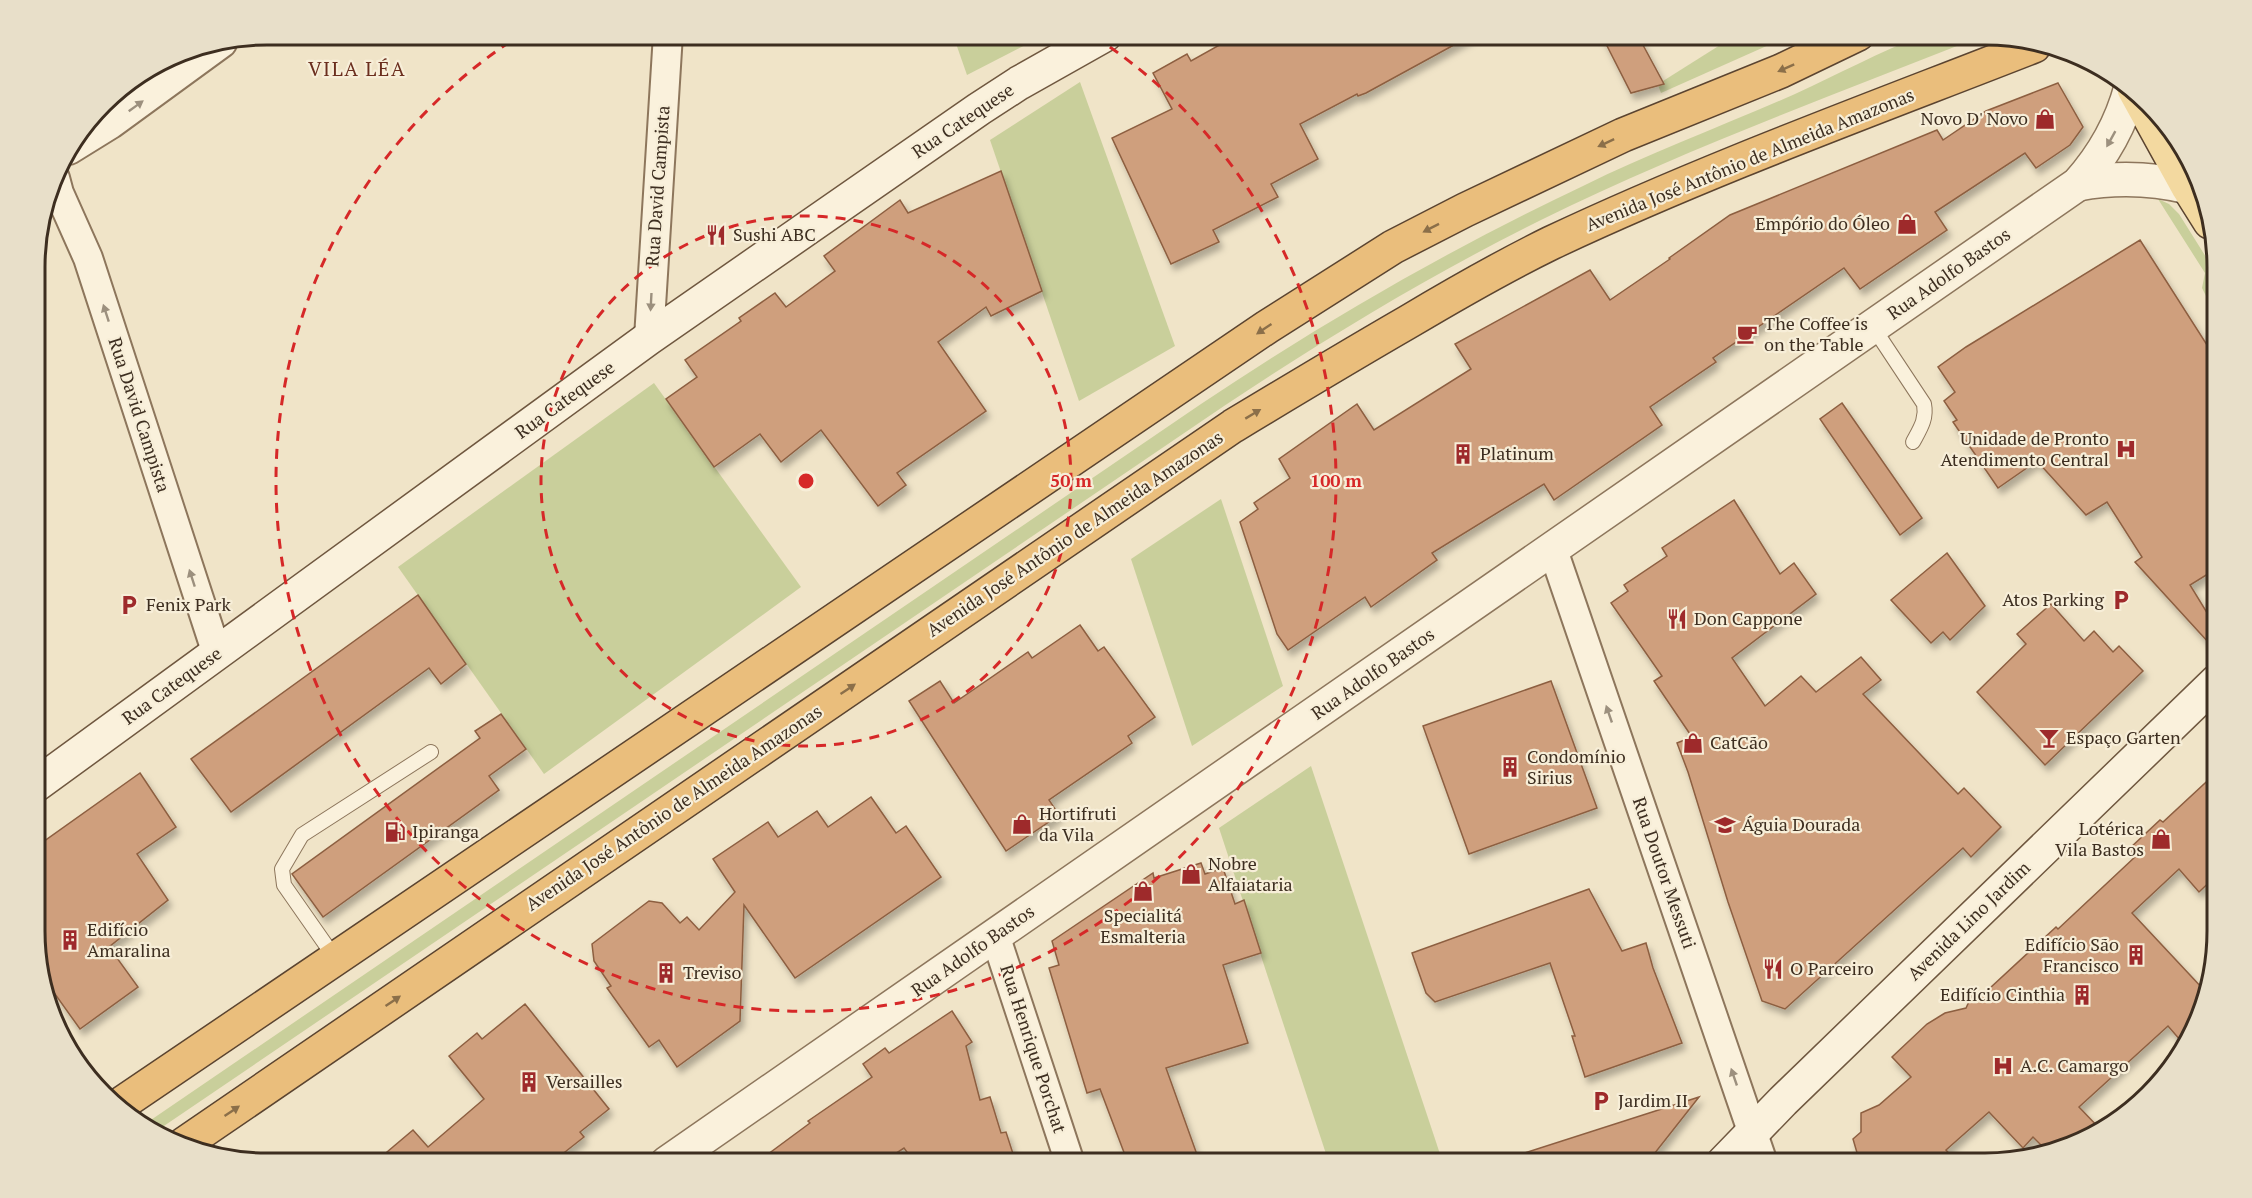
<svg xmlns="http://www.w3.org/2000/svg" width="2252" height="1198" font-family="'PT Serif',serif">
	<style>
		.green { fill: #c9cf9b }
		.building { fill: #cf9f7d; stroke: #8d5f41; stroke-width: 1.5; filter: url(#shadow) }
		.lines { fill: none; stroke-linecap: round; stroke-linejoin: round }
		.service-casing { stroke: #8d765c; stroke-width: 16 }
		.minor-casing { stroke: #8d765c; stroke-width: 32 }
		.tertiary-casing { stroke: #8d765c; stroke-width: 36 }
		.secondary-casing { stroke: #6f573f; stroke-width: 36 }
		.primary-casing { stroke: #5b4430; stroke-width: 36 }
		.trunk-casing { stroke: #5b4430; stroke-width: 36 }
		.service { stroke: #faf1dc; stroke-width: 14 }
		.minor { stroke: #faf1dc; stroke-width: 28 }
		.tertiary { stroke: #faf1dc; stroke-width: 33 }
		.secondary { stroke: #faf1dc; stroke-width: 33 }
		.primary { stroke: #f3d9a0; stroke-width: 33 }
		.trunk { stroke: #eabe7c; stroke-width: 33 }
		.oneway { fill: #8b6f49 }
		.oneway2 { fill: #9c907e }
		.ring { fill: none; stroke: #d62828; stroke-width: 3; stroke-dasharray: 10 8 }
		.labels { text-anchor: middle; stroke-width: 4.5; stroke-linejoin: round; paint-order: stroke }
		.poi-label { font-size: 18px; fill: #3d2e20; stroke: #f7eed8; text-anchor: start }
		.street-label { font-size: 18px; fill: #3d2e20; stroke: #f7eed8 }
		.neighbourhood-label { font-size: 20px; letter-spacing: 1.5px; fill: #6b2e1e; stroke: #f7eed8 }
		.rim { fill: none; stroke: #3d2e20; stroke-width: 3 }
		.centre { fill: #d62828; stroke: #f7eed8; stroke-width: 3 }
		.ring-label { font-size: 18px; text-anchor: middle; font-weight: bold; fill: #d62828; stroke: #f7eed8; stroke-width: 4.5; stroke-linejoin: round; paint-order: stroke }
	</style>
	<defs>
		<filter id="shadow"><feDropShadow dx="3.5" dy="6" stdDeviation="3" flood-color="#0004"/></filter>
	</defs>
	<rect width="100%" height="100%" fill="#f0e4c8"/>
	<g class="green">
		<path d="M 953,35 L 953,34 L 1045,35 L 967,75 Z"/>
		<path d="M 1736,35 L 1791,35 L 1661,93 L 1658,85 L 1663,81 Z"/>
		<path d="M 1923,35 L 1985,35 C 1836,94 1685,149 1541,220 C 1432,274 1326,338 1224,406 L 155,1132 L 145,1124 L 1201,404 C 1323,322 1450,249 1583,186 C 1652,152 1725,125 1795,94 C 1838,74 1880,52 1923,35 Z"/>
		<path d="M 1080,82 L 1175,346 L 1079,401 L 990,140 Z"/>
		<path d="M 2158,199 L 2169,204 L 2179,214 L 2216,273 L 2216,316 L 2202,288 L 2205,273 Z"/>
		<path d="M 654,383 L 801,587 L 544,774 L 398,567 Z"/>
		<path d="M 1221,499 L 1283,686 L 1192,746 L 1131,559 Z"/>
		<path d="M 1311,766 L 1443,1163 L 1329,1163 L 1219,828 Z"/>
	</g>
	<g class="building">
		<path d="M 1239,34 L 1474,34 L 1366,93 L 1358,96 L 1357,94 L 1300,124 L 1318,159 L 1271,184 L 1278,197 L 1213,230 L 1219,242 L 1171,264 L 1112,138 L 1172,109 L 1153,73 L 1187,54 L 1191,61 Z"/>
		<path d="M 1601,34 L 1637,34 L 1664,84 L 1631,93 Z"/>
		<path d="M 2058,83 L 2083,127 L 2070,145 L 2036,168 L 2025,153 L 1935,212 L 1947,230 L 1860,289 L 1844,268 L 1713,358 L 1716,362 L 1650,407 L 1662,425 L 1554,500 L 1544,484 L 1432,553 L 1437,560 L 1371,607 L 1365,597 L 1288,650 L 1277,634 L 1240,522 L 1258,509 L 1254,503 L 1290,478 L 1279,459 L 1357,404 L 1374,430 L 1471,369 L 1455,344 L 1590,270 L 1610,300 L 1670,259 L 1669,258 L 1730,215 L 1937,130 L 1943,140 L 1986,111 Z"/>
		<path d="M 1001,171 L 1042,291 L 991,316 L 986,307 L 938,342 L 986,411 L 897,473 L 906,485 L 878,506 L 821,430 L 781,462 L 760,434 L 714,467 L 666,399 L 697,377 L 685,360 L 741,321 L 739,318 L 775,293 L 786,307 L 835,271 L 824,256 L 900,200 L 908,213 Z"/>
		<path d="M 2140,240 L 2216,359 L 2216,569 L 2190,585 L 2217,629 L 2217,637 L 2209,643 L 2135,562 L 2142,557 L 2107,502 L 2086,515 L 2037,461 L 1998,488 L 1953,422 L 1957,420 L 1944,401 L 1955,392 L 1938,367 L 1966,347 Z"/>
		<path d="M 1842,403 L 1922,518 L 1900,535 L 1820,419 Z"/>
		<path d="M 1734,500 L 1780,574 L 1794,563 L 1816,594 L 1732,658 L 1765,706 L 1801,676 L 1816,692 L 1861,657 L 1881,680 L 1863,694 L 1958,794 L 1964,788 L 2001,827 L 1971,857 L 1963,848 L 1785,1009 L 1762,1001 L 1728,902 L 1688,772 L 1677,743 L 1692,737 L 1654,681 L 1662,676 L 1611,603 L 1628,591 L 1624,585 L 1667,556 L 1662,548 Z"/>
		<path d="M 1947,553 L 1985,606 L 1950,640 L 1943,632 L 1931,643 L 1891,600 Z"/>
		<path d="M 418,595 L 466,664 L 441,684 L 429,668 L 231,812 L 191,759 Z"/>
		<path d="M 2051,604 L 2084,641 L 2094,631 L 2113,652 L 2119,646 L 2143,671 L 2045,765 L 1977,692 L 2026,644 L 2017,634 Z"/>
		<path d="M 1080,625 L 1098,651 L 1104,647 L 1155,717 L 1128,736 L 1132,743 L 1049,800 L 1059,815 L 1006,851 L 909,701 L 940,681 L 954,703 L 1028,652 L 1032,658 Z"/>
		<path d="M 1551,681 L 1597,808 L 1469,854 L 1423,726 Z"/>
		<path d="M 501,714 L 526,749 L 489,776 L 499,790 L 323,917 L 292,874 L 480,738 L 475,731 Z"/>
		<path d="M 2217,772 L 2217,875 L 2199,892 L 2179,869 L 2132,913 L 2204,990 L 2195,1029 L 2181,1041 L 2168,1026 L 2079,1107 L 2102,1131 L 2060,1151 L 2049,1153 L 2033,1137 L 2023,1148 L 1989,1112 L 1946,1150 L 1958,1163 L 1860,1163 L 1853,1139 L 1861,1132 L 1861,1113 L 1879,1105 L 1911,1077 L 1892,1057 L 1927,1024 L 1945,1013 L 1966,1008 L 1972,995 L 1977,1000 L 2056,927 L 2058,929 L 2136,856 L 2129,849 L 2160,820 L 2163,822 Z"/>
		<path d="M 140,773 L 176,827 L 137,854 L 168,900 L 109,947 L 138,987 L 80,1029 L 40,973 L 37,962 L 36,847 Z"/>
		<path d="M 871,797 L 896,833 L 906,826 L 941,877 L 795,978 L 744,905 L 740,1021 L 677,1067 L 659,1040 L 649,1047 L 607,988 L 611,986 L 594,961 L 592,944 L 649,901 L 662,903 L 680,923 L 687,917 L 699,930 L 735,892 L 713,859 L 768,822 L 778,837 L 817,811 L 828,827 Z"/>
		<path d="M 1201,863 L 1205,874 L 1223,868 L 1235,904 L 1244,900 L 1261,953 L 1223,965 L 1248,1043 L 1166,1068 L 1200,1163 L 1128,1163 L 1100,1089 L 1087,1093 L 1049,968 L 1059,965 L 1052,941 L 1153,873 L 1154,878 Z"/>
		<path d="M 1589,889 L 1622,951 L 1646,943 L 1653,968 L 1682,1043 L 1585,1077 L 1572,1036 L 1575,1036 L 1550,963 L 1435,1002 L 1426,993 L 1412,953 Z"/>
		<path d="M 525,1004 L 609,1109 L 580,1132 L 584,1137 L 551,1163 L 374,1163 L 413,1130 L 428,1147 L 484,1099 L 449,1056 L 477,1033 L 482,1039 Z"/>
		<path d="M 952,1011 L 972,1042 L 966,1046 L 980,1100 L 990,1097 L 1001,1133 L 1006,1132 L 1016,1163 L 915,1163 L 904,1148 L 881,1163 L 756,1163 L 810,1123 L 808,1121 L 872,1077 L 863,1064 L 885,1048 L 889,1053 Z"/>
		<path d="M 1699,1097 L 1647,1163 L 1513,1163 L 1512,1157 Z"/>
	</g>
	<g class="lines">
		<g class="service-casing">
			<g id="service">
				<path d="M 1873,327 L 1924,404 C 1927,419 1920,429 1913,442"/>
				<path d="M 335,958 L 284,885 L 282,869 L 302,835 L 431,752"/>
			</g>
		</g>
		<g class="minor-casing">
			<g id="minor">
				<path d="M 69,150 L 111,124 L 222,43"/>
				<path d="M 55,178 L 59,193 L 88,258 L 217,654"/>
				<path d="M 649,338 L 668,34"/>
				<path d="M 1553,550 L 1763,1163"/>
				<path d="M 995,935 L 1070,1163"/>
			</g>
		</g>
		<g class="tertiary-casing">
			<g id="tertiary">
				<path d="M 2078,184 C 2116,177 2151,178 2188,187"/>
				<path d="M 667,1163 L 2078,184 C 2104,155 2121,125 2131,87"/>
			</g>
		</g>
		<g class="secondary-casing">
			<g id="secondary">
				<path d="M 36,785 L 649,338 L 979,109 L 1019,83 L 1106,34"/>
				<path d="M 1723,1163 L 1783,1101 L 2217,681"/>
			</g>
		</g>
		<g class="primary-casing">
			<path id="primary" d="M 2134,89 L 2188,187 L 2210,222"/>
		</g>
		<g class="trunk-casing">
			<g id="trunk">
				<path d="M 121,1104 L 1267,327 L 1393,247 L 1465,210 L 1623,135 L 1781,71 L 1858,34"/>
				<path d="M 184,1144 L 1233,426 C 1291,391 1349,356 1408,322 C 1455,294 1502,267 1551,243 C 1708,169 1873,109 2034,46"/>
			</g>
		</g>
		<use href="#service" class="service"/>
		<use href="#minor" class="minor"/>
		<use href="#tertiary" class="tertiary"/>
		<use href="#secondary" class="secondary"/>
		<use href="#primary" class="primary"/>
		<use href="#trunk" class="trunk"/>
	</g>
	<defs><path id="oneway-solid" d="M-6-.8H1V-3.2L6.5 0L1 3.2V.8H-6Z" transform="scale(1.5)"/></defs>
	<g class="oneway">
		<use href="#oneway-solid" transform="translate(1786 68) rotate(156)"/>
		<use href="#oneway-solid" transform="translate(1606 143) rotate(155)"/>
		<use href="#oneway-solid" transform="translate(1431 228) rotate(153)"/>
		<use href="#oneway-solid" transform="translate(1264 329) rotate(146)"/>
		<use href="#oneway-solid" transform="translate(1253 414) rotate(-31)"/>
		<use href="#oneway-solid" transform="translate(848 689) rotate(-34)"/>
		<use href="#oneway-solid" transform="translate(393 1001) rotate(-34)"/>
		<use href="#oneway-solid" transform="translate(232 1111) rotate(-34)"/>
	</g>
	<g class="oneway2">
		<use href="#oneway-solid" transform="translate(136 106) rotate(-36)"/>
		<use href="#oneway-solid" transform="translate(2111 139) rotate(119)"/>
		<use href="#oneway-solid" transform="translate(651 302) rotate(93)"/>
		<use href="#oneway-solid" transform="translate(106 313) rotate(-108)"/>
		<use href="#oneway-solid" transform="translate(192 578) rotate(-108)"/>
		<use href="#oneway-solid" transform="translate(1609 714) rotate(-109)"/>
		<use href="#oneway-solid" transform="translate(1734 1077) rotate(-109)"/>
	</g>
	<g class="ring">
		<circle cx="806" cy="481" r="265"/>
		<path d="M1095 37A530 530 0 1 1 517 37"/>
	</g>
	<defs>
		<g id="shop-bare" transform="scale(1.62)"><path d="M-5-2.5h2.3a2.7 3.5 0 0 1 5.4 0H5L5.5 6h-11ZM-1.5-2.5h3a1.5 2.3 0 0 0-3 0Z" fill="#9e2a2b" stroke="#f7eed8" stroke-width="2.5" paint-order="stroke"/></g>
		<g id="restaurant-bare" transform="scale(1.62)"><path d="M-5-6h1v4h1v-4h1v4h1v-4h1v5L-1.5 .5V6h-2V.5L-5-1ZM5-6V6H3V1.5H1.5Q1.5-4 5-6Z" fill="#9e2a2b" stroke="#f7eed8" stroke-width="2.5" paint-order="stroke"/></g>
		<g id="cafe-bare" transform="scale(1.62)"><path d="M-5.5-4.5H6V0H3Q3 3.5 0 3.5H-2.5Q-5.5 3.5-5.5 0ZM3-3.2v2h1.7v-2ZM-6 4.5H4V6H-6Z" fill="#9e2a2b" stroke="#f7eed8" stroke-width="2.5" paint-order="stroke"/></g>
		<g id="hospital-bare" transform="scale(1.62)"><path d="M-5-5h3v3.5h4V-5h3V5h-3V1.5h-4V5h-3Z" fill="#9e2a2b" stroke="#f7eed8" stroke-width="2.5" paint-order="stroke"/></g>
		<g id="building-bare" transform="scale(1.62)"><path d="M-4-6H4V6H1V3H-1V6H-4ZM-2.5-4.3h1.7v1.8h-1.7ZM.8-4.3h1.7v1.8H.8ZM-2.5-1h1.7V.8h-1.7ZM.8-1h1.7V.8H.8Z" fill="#9e2a2b" stroke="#f7eed8" stroke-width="2.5" paint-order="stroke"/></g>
		<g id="parking-bare" transform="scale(1.62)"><path d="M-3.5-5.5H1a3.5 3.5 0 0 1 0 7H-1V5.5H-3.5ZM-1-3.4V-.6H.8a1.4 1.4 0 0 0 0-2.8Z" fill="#9e2a2b" stroke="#f7eed8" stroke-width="2.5" paint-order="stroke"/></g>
		<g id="bar-bare" transform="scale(1.62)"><path d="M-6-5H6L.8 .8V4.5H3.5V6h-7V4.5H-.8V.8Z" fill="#9e2a2b" stroke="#f7eed8" stroke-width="2.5" paint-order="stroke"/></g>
		<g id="school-bare" transform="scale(1.62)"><path d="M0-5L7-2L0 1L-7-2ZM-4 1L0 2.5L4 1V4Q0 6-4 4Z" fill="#9e2a2b" stroke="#f7eed8" stroke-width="2.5" paint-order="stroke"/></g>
		<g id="fuel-bare" transform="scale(1.62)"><path d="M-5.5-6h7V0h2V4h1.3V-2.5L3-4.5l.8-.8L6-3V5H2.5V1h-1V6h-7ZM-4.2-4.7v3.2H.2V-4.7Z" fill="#9e2a2b" stroke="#f7eed8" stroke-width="2.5" paint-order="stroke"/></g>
	</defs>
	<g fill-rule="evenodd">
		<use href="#shop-bare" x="2045" y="119"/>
		<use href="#shop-bare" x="1907" y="224"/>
		<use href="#restaurant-bare" x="716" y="235"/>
		<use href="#cafe-bare" x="1747" y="334"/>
		<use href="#hospital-bare" x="2126" y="449"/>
		<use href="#building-bare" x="1463" y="454"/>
		<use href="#parking-bare" x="2121" y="600"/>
		<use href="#parking-bare" x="129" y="605"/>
		<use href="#restaurant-bare" x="1677" y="619"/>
		<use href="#bar-bare" x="2049" y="738"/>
		<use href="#shop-bare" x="1693" y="743"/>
		<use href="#building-bare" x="1510" y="767"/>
		<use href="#shop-bare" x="1022" y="824"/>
		<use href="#school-bare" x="1725" y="825"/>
		<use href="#fuel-bare" x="395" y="832"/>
		<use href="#shop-bare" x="2161" y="839"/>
		<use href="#shop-bare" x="1191" y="874"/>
		<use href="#shop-bare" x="1143" y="891"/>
		<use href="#building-bare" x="70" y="940"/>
		<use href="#building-bare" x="2136" y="955"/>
		<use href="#restaurant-bare" x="1773" y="969"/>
		<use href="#building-bare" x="666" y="973"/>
		<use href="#building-bare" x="2082" y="995"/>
		<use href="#hospital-bare" x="2003" y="1066"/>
		<use href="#building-bare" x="529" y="1082"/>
		<use href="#parking-bare" x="1601" y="1101"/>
	</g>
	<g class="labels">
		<g class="poi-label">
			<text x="2028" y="125" text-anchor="end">Novo D' Novo</text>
			<text x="1890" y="230" text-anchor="end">Empório do Óleo</text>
			<text x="733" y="241">Sushi ABC</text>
			<text x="1764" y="330">The Coffee is<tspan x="1764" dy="21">on the Table</tspan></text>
			<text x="2109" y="445" text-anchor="end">Unidade de Pronto<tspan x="2109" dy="21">Atendimento Central</tspan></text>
			<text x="1480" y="460">Platinum</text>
			<text x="2104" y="606" text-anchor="end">Atos Parking</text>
			<text x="146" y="611">Fenix Park</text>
			<text x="1694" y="625">Don Cappone</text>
			<text x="2066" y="744">Espaço Garten</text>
			<text x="1710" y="749">CatCão</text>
			<text x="1527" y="763">Condomínio<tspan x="1527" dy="21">Sirius</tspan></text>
			<text x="1039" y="820">Hortifruti<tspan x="1039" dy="21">da Vila</tspan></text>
			<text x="1742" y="831">Águia Dourada</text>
			<text x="2144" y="835" text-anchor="end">Lotérica<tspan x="2144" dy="21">Vila Bastos</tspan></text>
			<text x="412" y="838">Ipiranga</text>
			<text x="1208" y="870">Nobre<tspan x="1208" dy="21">Alfaiataria</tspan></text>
			<text x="1143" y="922" text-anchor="middle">Specialitá<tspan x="1143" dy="21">Esmalteria</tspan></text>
			<text x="87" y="936">Edifício<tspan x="87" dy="21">Amaralina</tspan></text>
			<text x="2119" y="951" text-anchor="end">Edifício São<tspan x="2119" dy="21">Francisco</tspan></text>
			<text x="1790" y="975">O Parceiro</text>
			<text x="683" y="979">Treviso</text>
			<text x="2065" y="1001" text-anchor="end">Edifício Cinthia</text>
			<text x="2020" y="1072">A.C. Camargo</text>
			<text x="546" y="1088">Versailles</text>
			<text x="1618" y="1107">Jardim II</text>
		</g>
		<g class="street-label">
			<text transform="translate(963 121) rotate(-34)" y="6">Rua Catequese</text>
			<text transform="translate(1750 160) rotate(-22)" y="6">Avenida José Antônio de Almeida Amazonas</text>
			<text transform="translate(658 186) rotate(-86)" y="6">Rua David Campista</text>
			<text transform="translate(1949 274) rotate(-35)" y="6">Rua Adolfo Bastos</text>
			<text transform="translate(565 400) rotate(-36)" y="6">Rua Catequese</text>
			<text transform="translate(139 415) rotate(72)" y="6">Rua David Campista</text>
			<text transform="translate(1075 534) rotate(-34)" y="6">Avenida José Antônio de Almeida Amazonas</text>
			<text transform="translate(1373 674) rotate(-35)" y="6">Rua Adolfo Bastos</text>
			<text transform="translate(172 686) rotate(-36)" y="6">Rua Catequese</text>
			<text transform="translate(674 808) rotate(-34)" y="6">Avenida José Antônio de Almeida Amazonas</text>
			<text transform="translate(1664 873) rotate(71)" y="6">Rua Doutor Messuti</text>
			<text transform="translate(1969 921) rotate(-44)" y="6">Avenida Lino Jardim</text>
			<text transform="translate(973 951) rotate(-35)" y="6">Rua Adolfo Bastos</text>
			<text transform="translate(1033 1049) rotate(72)" y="6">Rua Henrique Porchat</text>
		</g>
		<g class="neighbourhood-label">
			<text x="357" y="76">VILA LÉA</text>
		</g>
	</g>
	<path d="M0 0H2252V1198H0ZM267 45H1985A222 222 0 0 1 2207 267V931A222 222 0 0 1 1985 1153H267A222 222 0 0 1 45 931V267A222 222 0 0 1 267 45Z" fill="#e8dfc9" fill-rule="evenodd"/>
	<path class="rim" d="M267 45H1985A222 222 0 0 1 2207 267V931A222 222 0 0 1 1985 1153H267A222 222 0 0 1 45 931V267A222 222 0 0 1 267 45Z"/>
	<circle cx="806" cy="481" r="9" class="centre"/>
	<g class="ring-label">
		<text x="1071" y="487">50 m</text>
		<text x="1336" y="487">100 m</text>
	</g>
</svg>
